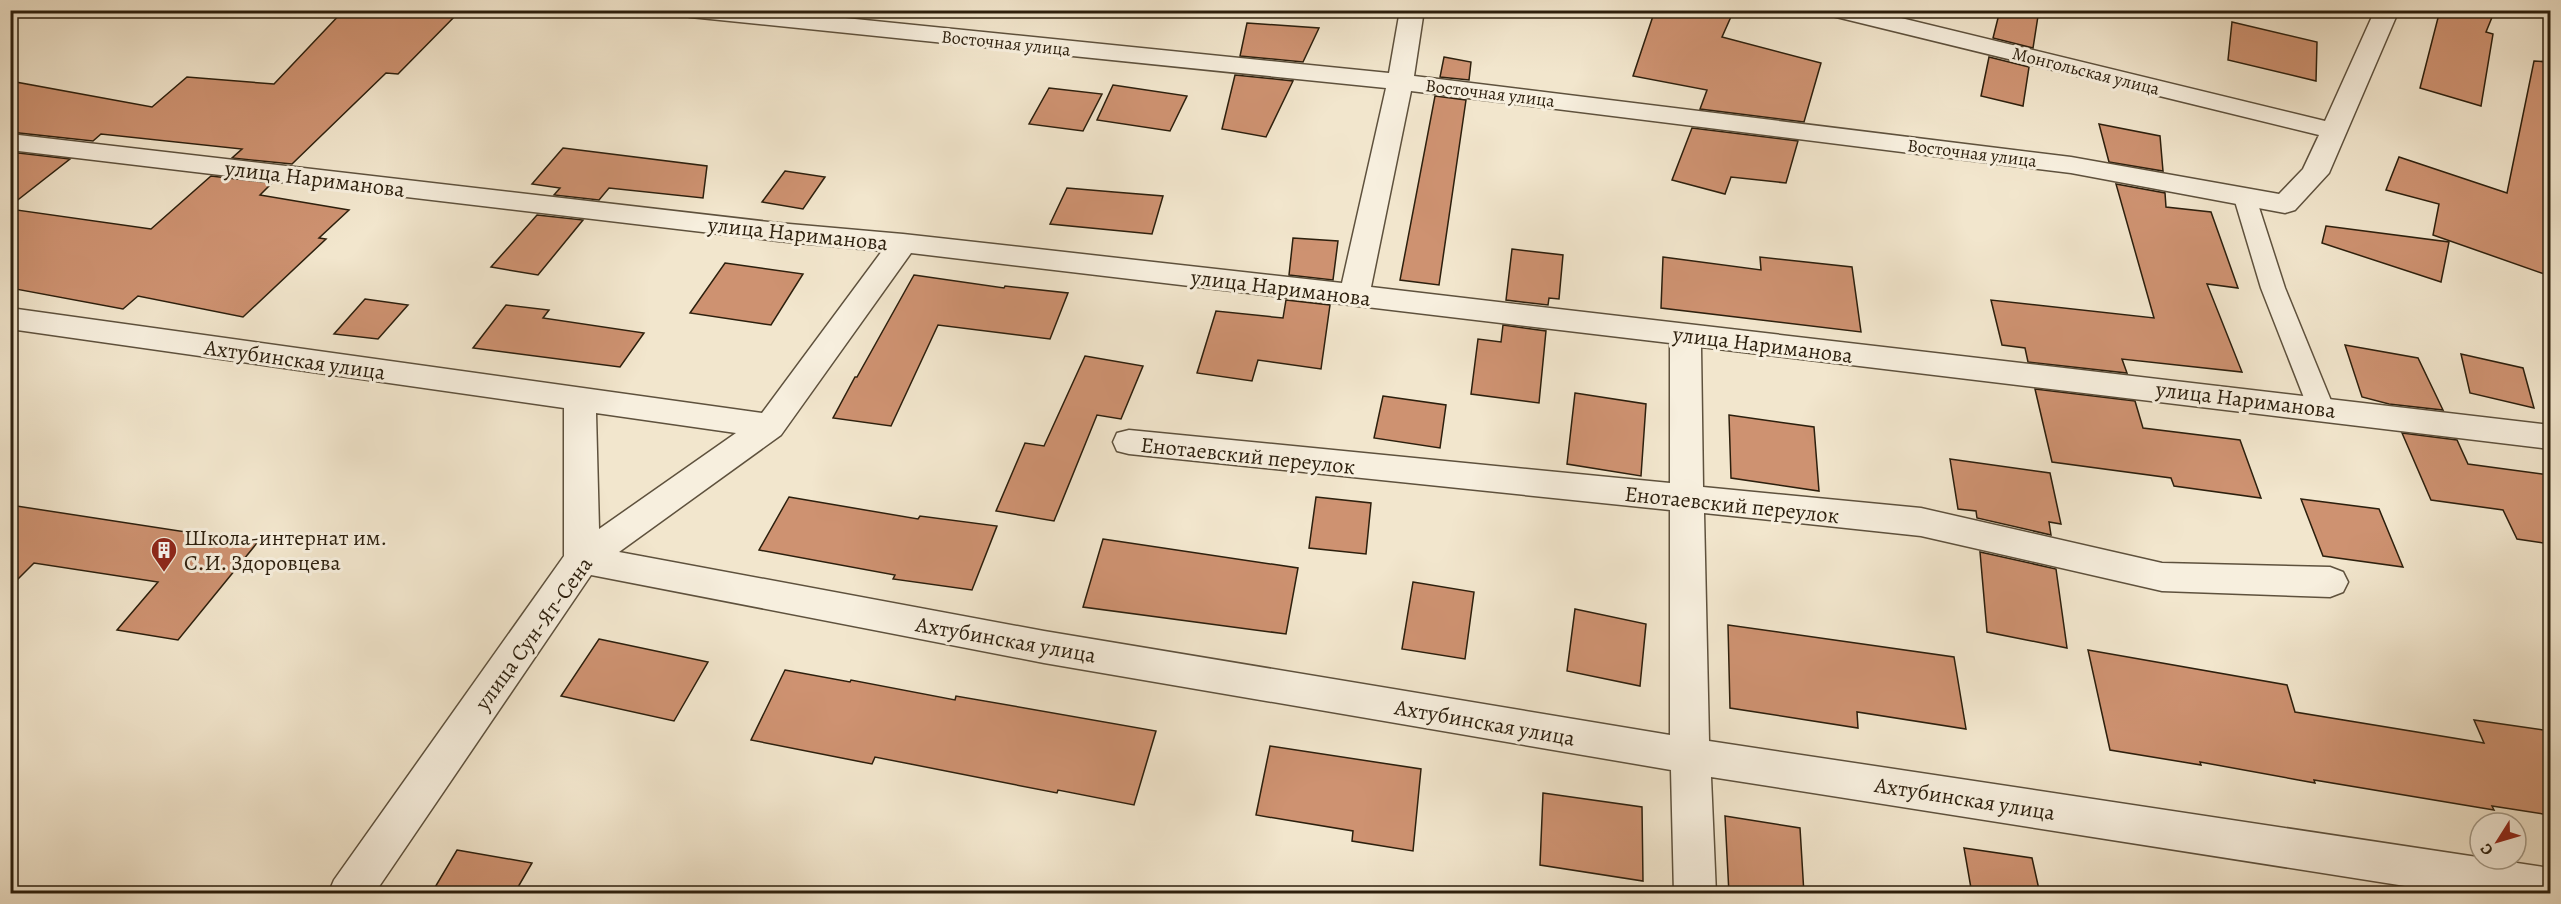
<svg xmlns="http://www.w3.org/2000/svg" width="2561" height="904" font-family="Alegreya,serif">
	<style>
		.building { fill: #ce9271; stroke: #2c1f0d; stroke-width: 1.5 }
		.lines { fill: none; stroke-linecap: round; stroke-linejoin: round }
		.lane-casing { stroke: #5e513d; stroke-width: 3 }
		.street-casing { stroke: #5e513d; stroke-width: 3 }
		.lane { fill: #f7efde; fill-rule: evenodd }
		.street { fill: #f7efde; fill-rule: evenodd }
		.labels { text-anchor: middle; stroke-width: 6; stroke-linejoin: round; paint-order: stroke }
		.far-street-label { font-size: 18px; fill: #2c1f0d; stroke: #f7efde }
		.street-label { font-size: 22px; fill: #2c1f0d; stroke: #f7efde }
		.poi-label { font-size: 22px; fill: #2c1f0d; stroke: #f7efde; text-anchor: start }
	</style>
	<rect width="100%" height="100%" fill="#f2e6cd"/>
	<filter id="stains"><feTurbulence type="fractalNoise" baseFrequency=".00333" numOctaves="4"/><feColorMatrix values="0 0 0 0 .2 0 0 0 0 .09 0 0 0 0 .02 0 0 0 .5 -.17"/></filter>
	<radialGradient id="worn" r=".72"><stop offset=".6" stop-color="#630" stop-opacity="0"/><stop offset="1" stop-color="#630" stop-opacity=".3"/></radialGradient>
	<g class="building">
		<path d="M 344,10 L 461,10 L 398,74 L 386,73 L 292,164 L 232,158 L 242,149 L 101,134 L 93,141 L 10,132 L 10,81 L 152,107 L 187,77 L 274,84 Z"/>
		<path d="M 1655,10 L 1734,10 L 1722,37 L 1821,63 L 1804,122 L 1700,109 L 1707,90 L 1633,76 Z"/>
		<path d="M 2000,10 L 2013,10 L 2038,16 L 2033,48 L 1993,38 Z"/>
		<path d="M 2440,10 L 2495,10 L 2486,32 L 2493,34 L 2481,106 L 2420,88 Z"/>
		<path d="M 2232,22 L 2317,42 L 2316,81 L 2228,60 Z"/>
		<path d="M 1247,23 L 1319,28 L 1303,62 L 1240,56 Z"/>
		<path d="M 1444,57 L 1471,62 L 1469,80 L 1440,77 Z"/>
		<path d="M 1989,57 L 2029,67 L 2023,106 L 1981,96 Z"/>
		<path d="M 2534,61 L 2550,62 L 2550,276 L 2433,235 L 2439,204 L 2386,190 L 2399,157 L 2507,193 Z"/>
		<path d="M 1235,75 L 1293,81 L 1266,137 L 1222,129 Z"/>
		<path d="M 1113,85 L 1187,96 L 1170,131 L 1097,120 Z"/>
		<path d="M 1049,88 L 1102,94 L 1083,131 L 1029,124 Z"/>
		<path d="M 1435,96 L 1466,100 L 1439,285 L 1400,280 Z"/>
		<path d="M 2099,124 L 2160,136 L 2163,171 L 2109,162 Z"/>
		<path d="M 1692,128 L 1798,141 L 1786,183 L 1731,177 L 1725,194 L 1672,180 Z"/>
		<path d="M 563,148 L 707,166 L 703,198 L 609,188 L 599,200 L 554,195 L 560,188 L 532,184 Z"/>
		<path d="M 10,152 L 70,159 L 10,206 Z"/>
		<path d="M 785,171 L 825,177 L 803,209 L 762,202 Z"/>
		<path d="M 211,176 L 272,183 L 260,195 L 349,210 L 319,238 L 326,239 L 243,317 L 138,296 L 123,309 L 10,288 L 10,209 L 151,229 Z"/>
		<path d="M 2116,184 L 2165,193 L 2166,207 L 2211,212 L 2238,288 L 2207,284 L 2242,372 L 2122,359 L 2127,373 L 2028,362 L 2025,348 L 2002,345 L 1991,300 L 2154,318 Z"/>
		<path d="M 1067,188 L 1114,192 L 1163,196 L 1152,234 L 1050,224 Z"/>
		<path d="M 537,215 L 583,220 L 538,275 L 491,267 Z"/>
		<path d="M 2326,226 L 2449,242 L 2441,282 L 2322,243 Z"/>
		<path d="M 1293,238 L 1338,241 L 1333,280 L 1289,275 Z"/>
		<path d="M 1512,249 L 1563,255 L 1559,299 L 1549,298 L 1548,305 L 1506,300 Z"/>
		<path d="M 1663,257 L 1761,270 L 1760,257 L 1852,267 L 1861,332 L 1661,308 Z"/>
		<path d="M 725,263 L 803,274 L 771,325 L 690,313 Z"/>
		<path d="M 914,275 L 1004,288 L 1005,286 L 1068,293 L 1050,339 L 938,325 L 891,426 L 833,418 L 855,377 L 857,377 Z"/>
		<path d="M 365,299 L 408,305 L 378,339 L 334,334 Z"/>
		<path d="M 1286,300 L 1330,305 L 1321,369 L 1258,360 L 1252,381 L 1197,373 L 1216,311 L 1283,318 Z"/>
		<path d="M 506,305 L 549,310 L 543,318 L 644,333 L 620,367 L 473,348 Z"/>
		<path d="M 1503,325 L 1546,331 L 1539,403 L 1471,394 L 1478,339 L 1501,342 Z"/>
		<path d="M 2345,345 L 2418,358 L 2443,410 L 2389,404 L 2362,397 Z"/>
		<path d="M 2461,354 L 2523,368 L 2534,408 L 2470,393 Z"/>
		<path d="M 1085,356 L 1143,366 L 1121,419 L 1097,415 L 1054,521 L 996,511 L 1025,443 L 1044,446 Z"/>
		<path d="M 2035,389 L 2135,401 L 2143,428 L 2240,440 L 2261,498 L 2174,486 L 2171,478 L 2052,462 Z"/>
		<path d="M 1575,393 L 1646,404 L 1641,476 L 1567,464 Z"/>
		<path d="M 1383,396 L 1446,405 L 1440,448 L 1374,438 Z"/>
		<path d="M 1729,415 L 1814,427 L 1819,491 L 1731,478 Z"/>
		<path d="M 2402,433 L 2457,440 L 2468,464 L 2550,475 L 2550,544 L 2517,539 L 2503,510 L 2431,500 Z"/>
		<path d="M 1950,459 L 2050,473 L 2061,524 L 2049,522 L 2051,535 L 1977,518 L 1976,511 L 1958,509 Z"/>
		<path d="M 789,497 L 918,519 L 920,516 L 997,526 L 972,590 L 893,579 L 895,575 L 759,550 Z"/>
		<path d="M 1316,497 L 1371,503 L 1366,554 L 1309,548 Z"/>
		<path d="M 2301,499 L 2379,509 L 2403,567 L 2323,556 Z"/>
		<path d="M 10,505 L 257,543 L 178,640 L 117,630 L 158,582 L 34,563 L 10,587 Z"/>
		<path d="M 1103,539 L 1298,568 L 1286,634 L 1083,607 Z"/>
		<path d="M 1980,552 L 2056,569 L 2067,648 L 1987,632 Z"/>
		<path d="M 1413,582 L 1474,592 L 1465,659 L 1402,649 Z"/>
		<path d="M 1575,609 L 1646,624 L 1640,686 L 1567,671 Z"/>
		<path d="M 1728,625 L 1954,657 L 1966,729 L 1857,712 L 1858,728 L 1730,708 Z"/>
		<path d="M 599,639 L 708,662 L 674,721 L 561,696 Z"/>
		<path d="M 2088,650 L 2287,685 L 2295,712 L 2484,743 L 2474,720 L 2550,731 L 2550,815 L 2492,806 L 2494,810 L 2314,780 L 2315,783 L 2200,762 L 2201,765 L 2110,750 Z"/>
		<path d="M 785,670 L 850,682 L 851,680 L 955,700 L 956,696 L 1156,731 L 1134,805 L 1058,790 L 1057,793 L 875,757 L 872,764 L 751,740 Z"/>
		<path d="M 1270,746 L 1421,769 L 1413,851 L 1352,841 L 1353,831 L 1256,815 Z"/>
		<path d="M 1543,793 L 1642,807 L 1643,881 L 1540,865 Z"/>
		<path d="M 1725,816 L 1800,828 L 1804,894 L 1729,894 Z"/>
		<path d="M 1964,848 L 2032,858 L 2040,894 L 1972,894 Z"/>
		<path d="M 457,850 L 532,863 L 514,894 L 431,894 Z"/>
	</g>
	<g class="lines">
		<g class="lane-casing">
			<path id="lane" d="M 2245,191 L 2253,193 L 2256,198 L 2285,288 L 2334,408 L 2330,415 L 2321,418 L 2312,415 L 2308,408 L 2261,288 L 2234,198 L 2237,193 Z"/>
		</g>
		<g class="street-casing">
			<path id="street" d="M 678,10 L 766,10 L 1389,73 L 1400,10 L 1424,10 L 1414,76 L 2071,157 L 2279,194 L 2303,169 L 2319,135 L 1828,15 L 1824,10 L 1868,10 L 2325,121 L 2375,10 L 2399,10 L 2329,173 L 2295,210 L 2285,213 L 2071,173 L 1411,91 L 1371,287 L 2550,425 L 2550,449 L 1701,347 L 1703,487 L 1921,508 L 2162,563 L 2330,567 L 2343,572 L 2348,582 L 2343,592 L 2330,597 L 2162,591 L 1921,536 L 1704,513 L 1709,741 L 2550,868 L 2550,894 L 2456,894 L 1711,777 L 1716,894 L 1674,894 L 1671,770 L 1044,663 L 591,575 L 374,894 L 328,894 L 334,880 L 564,556 L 564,408 L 10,329 L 10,308 L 762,413 L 882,251 L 778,241 L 10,150 L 10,134 L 778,223 L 903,234 L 1342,283 L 1386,88 L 690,17 L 682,15 ZM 911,253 L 1670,343 L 1670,483 L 1129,430 L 1117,433 L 1113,442 L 1117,451 L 1129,454 L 1670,510 L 1670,735 L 1044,631 L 619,552 L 781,435 ZM 596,413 L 736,433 L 599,529 Z"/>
		</g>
		<use href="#lane" class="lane"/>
		<use href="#street" class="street"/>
	</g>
	<defs>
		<g id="building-pin" transform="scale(1.35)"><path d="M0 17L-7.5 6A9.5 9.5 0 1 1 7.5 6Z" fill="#8f2418" stroke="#f7efde"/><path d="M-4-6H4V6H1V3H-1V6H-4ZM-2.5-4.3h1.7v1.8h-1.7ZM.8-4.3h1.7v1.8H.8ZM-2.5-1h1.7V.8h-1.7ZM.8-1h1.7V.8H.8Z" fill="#fff"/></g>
	</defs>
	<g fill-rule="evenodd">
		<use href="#building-pin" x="164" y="550"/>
	</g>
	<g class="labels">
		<g class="far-street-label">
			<text transform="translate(1006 43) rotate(6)" y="6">Восточная улица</text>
			<text transform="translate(2086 71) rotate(14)" y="6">Монгольская улица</text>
			<text transform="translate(1490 93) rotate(7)" y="6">Восточная улица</text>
			<text transform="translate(1972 153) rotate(7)" y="6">Восточная улица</text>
		</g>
		<g class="street-label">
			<text transform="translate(315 178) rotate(7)" y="8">улица Нариманова</text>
			<text transform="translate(798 233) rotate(6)" y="8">улица Нариманова</text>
			<text transform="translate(1281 287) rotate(7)" y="8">улица Нариманова</text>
			<text transform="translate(1763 344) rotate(7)" y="8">улица Нариманова</text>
			<text transform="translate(295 359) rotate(8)" y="8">Ахтубинская улица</text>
			<text transform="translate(2246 399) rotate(7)" y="8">улица Нариманова</text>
			<text transform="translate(1248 455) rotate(6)" y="8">Енотаевский переулок</text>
			<text transform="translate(1732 504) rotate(6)" y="8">Енотаевский переулок</text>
			<text transform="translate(533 633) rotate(-54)" y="8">улица Сун-Ят-Сена</text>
			<text transform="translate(1006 639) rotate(10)" y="8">Ахтубинская улица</text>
			<text transform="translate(1485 722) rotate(10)" y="8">Ахтубинская улица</text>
			<text transform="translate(1965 798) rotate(9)" y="8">Ахтубинская улица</text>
		</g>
		<g class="poi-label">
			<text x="184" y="545">Школа-интернат им.<tspan x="184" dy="25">С.И. Здоровцева</tspan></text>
		</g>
	</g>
	<rect width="2561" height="904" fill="none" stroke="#f2e6cd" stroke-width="36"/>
	<rect x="12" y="12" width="2537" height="880" fill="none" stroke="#2c1f0d" stroke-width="3"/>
	<rect x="18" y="18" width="2525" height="868" fill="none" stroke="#2c1f0d" stroke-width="1.5"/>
	<g transform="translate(2498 841) rotate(233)"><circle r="28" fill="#f7efde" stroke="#a69c8a" stroke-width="1.5"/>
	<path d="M0-4.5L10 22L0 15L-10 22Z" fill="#8f2418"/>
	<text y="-9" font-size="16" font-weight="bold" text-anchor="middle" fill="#2c1f0d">С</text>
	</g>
	<rect width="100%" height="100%" filter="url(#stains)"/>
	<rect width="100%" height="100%" fill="url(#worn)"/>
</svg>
